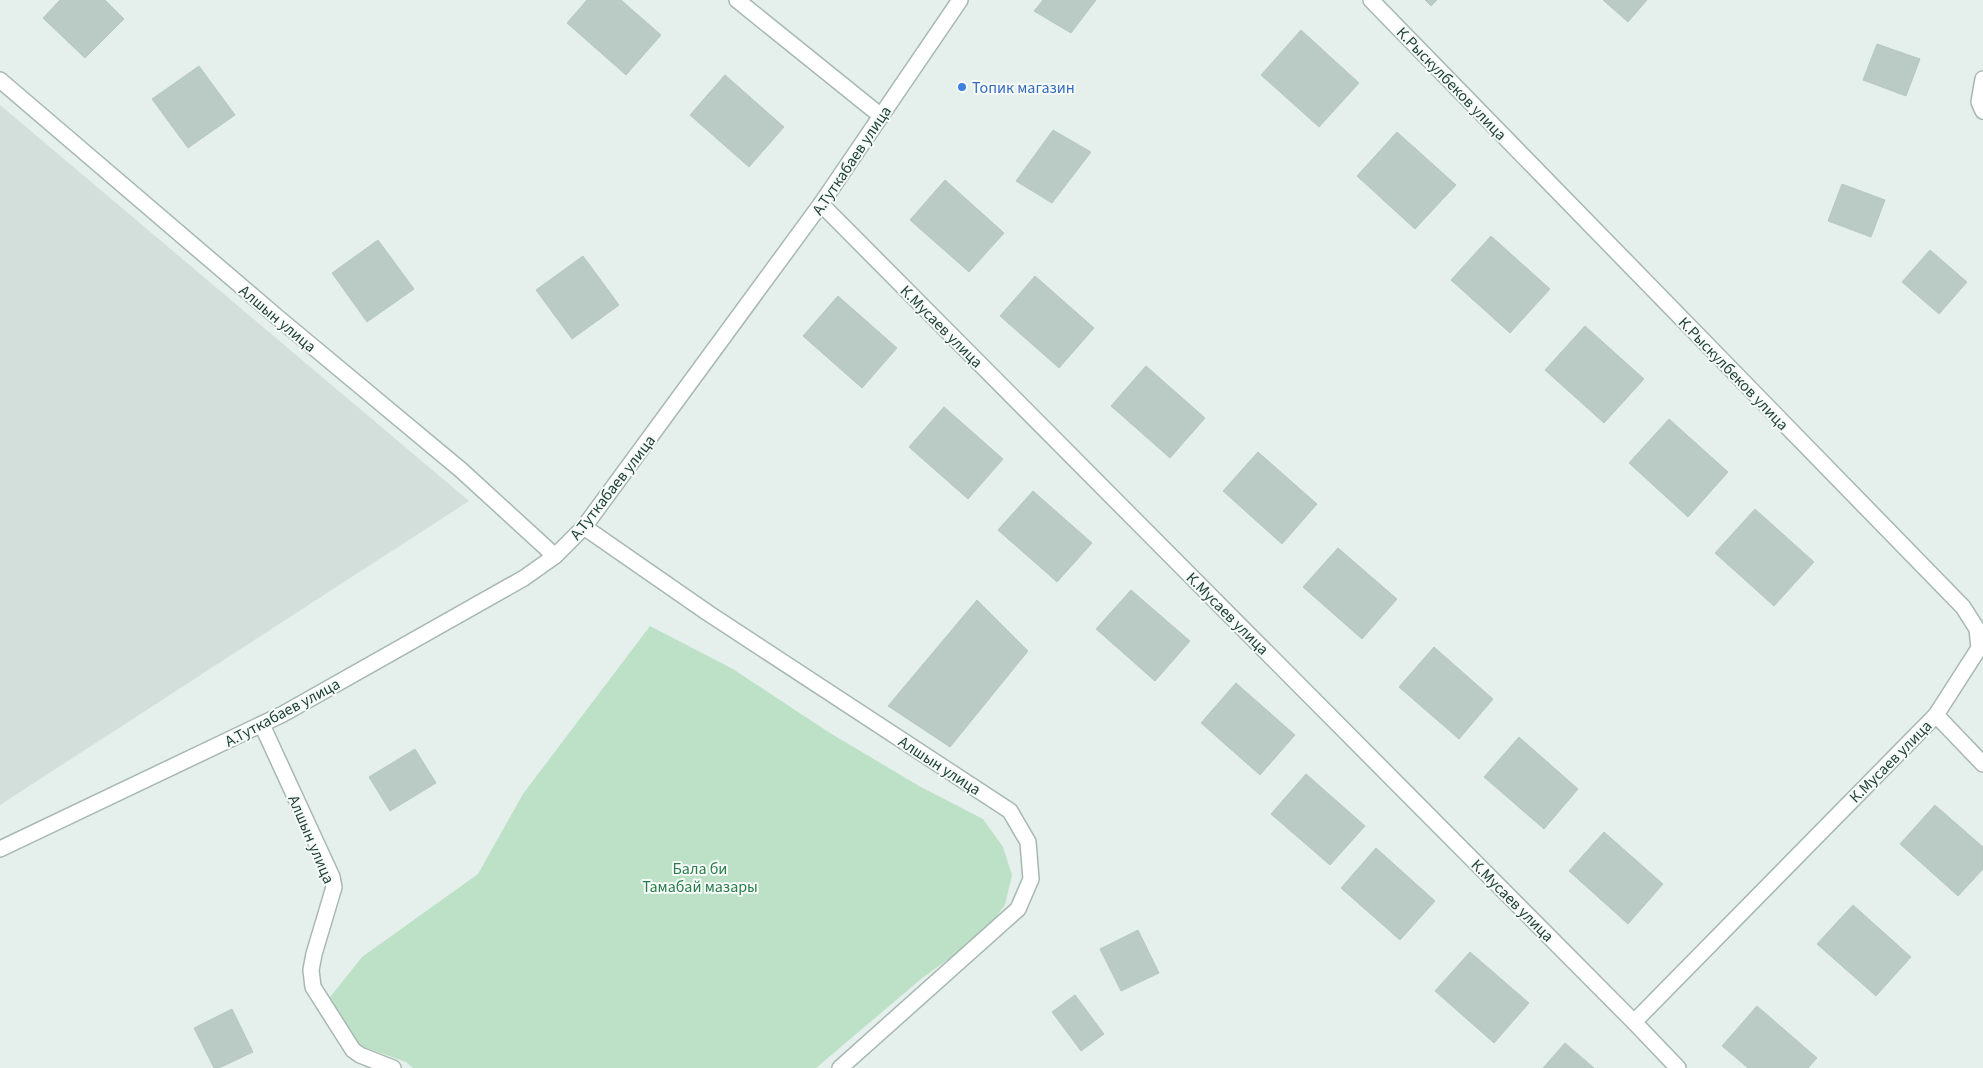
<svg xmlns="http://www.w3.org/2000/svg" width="1983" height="1068" font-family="'Source Sans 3',sans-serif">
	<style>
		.built { fill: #d3dfda }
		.green { fill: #bde1c7 }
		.building { fill: #bacac4; stroke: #b6c9c2 }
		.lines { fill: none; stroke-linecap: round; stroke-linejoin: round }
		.minor-casing { stroke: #a7b8b2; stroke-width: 18 }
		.minor { stroke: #fff; stroke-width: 15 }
		.shop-dot { fill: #3f7fe0; stroke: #f6fbf8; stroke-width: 2 }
		.labels { text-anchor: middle; stroke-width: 4; stroke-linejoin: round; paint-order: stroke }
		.street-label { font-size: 16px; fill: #22433a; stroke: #f6fbf8 }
		.shop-label { font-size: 16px; fill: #366cbe; stroke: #f6fbf8; text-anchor: start }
		.park-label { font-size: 16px; fill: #297d4b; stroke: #f6fbf8 }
	</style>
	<rect width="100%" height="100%" fill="#e5efeb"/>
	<path class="built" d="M 0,105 L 469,501 L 0,805 Z"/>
	<path class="green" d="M 650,626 L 733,669 L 830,733 L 919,786 L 983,819 L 1003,847 L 1012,875 L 1005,905 L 984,933 L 921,979 L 816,1068 L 413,1068 L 406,1062 L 361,1046 L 327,1001 L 362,957 L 478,874 L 523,794 Z"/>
	<g class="building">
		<path d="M 60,0 L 105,0 L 124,19 L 85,58 L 43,18 Z"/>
		<path d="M 587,0 L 621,0 L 661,35 L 626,75 L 567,23 Z"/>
		<path d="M 1043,0 L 1096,0 L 1071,33 L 1034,11 Z"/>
		<path d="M 1425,0 L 1437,0 L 1431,6 Z"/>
		<path d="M 1603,0 L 1647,0 L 1628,22 Z"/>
		<path d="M 1301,30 L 1359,83 L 1319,127 L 1261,75 Z"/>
		<path d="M 1877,44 L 1920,59 L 1906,96 L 1863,80 Z"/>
		<path d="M 199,66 L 235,115 L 188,148 L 152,99 Z"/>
		<path d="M 725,75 L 784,127 L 749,167 L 690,115 Z"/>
		<path d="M 1053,130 L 1091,152 L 1052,203 L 1016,181 Z"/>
		<path d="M 1397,132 L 1456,185 L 1415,229 L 1357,176 Z"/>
		<path d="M 945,180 L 1004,233 L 969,272 L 910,220 Z"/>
		<path d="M 1842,184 L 1885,200 L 1871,237 L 1828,221 Z"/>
		<path d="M 1491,236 L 1550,289 L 1510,333 L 1451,280 Z"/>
		<path d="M 378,240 L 414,289 L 367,322 L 332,273 Z"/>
		<path d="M 1930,250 L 1967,282 L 1939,314 L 1902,282 Z"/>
		<path d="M 583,256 L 619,305 L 572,339 L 536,290 Z"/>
		<path d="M 1035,276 L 1094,328 L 1059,368 L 1000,316 Z"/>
		<path d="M 838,296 L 897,348 L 862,388 L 803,336 Z"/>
		<path d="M 1585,326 L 1644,379 L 1604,423 L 1545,370 Z"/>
		<path d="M 1146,366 L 1205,418 L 1170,458 L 1111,406 Z"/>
		<path d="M 944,407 L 1003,459 L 968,499 L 909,447 Z"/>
		<path d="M 1669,419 L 1728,472 L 1688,517 L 1629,463 Z"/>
		<path d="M 1258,452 L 1317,504 L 1282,544 L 1223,491 Z"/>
		<path d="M 1033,491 L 1092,543 L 1057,582 L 998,530 Z"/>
		<path d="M 1755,509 L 1814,562 L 1774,606 L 1715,553 Z"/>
		<path d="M 1338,548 L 1397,599 L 1362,639 L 1303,587 Z"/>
		<path d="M 1131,590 L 1190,641 L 1155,681 L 1096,629 Z"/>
		<path d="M 977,600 L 1028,651 L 950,747 L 888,706 Z"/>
		<path d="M 1434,647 L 1493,699 L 1459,739 L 1399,687 Z"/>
		<path d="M 1236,683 L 1295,735 L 1260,775 L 1201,723 Z"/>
		<path d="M 1519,737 L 1578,789 L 1544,829 L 1484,777 Z"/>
		<path d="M 415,749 L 436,783 L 390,811 L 369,777 Z"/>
		<path d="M 1306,774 L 1365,826 L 1330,865 L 1271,814 Z"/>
		<path d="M 1935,805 L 1983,847 L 1983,869 L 1958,896 L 1900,844 Z"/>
		<path d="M 1604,832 L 1663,884 L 1628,924 L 1569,871 Z"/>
		<path d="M 1376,848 L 1435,901 L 1400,940 L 1341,888 Z"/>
		<path d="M 1853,905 L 1911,957 L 1876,996 L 1817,944 Z"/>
		<path d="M 1138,930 L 1159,973 L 1121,991 L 1100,949 Z"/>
		<path d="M 1470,952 L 1529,1003 L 1494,1043 L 1435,991 Z"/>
		<path d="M 1075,995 L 1104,1034 L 1081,1051 L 1052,1012 Z"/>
		<path d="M 1757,1006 L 1817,1058 L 1808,1068 L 1748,1068 L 1722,1046 Z"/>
		<path d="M 232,1009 L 253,1052 L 219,1068 L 214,1068 L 194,1028 Z"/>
		<path d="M 1565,1043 L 1594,1068 L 1543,1068 Z"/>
	</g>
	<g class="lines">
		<g class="minor-casing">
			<g id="minor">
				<path d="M 737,0 L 881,116"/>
				<path d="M 1371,0 L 1963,607 L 1977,629 L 1979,648 L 1936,715 L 1983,764"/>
				<path d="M 1983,79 L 1979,102 L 1983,111"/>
				<path d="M 0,80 L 276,316 L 461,470 L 555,556"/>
				<path d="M 821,204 L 1634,1022 L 1678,1068"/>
				<path d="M 584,527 L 708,613 L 1010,811 L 1028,842 L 1031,879 L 1018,909 L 840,1068"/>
				<path d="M 262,725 L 332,877 L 334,887 L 314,954 L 311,970 L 313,987 L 353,1050 L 360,1055 L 393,1068"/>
				<path d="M 0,849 L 283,714 L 524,578 L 555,556 L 584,527 L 821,204 L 960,0"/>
				<path d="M 1634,1022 L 1936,715"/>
			</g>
		</g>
		<use href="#minor" class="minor"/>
	</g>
	<circle class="shop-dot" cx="962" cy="87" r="5"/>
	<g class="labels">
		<g class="street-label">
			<text transform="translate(1452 83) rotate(46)" y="6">К.Рыскулбеков улица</text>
			<text transform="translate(851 160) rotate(-56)" y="6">А.Туткабаев улица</text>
			<text transform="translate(278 318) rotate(40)" y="6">Алшын улица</text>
			<text transform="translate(942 326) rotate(45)" y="6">К.Мусаев улица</text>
			<text transform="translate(1734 373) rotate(46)" y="6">К.Рыскулбеков улица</text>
			<text transform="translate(612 487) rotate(-52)" y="6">А.Туткабаев улица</text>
			<text transform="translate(1228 613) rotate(45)" y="6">К.Мусаев улица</text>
			<text transform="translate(282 712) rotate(-28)" y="6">А.Туткабаев улица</text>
			<text transform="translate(1890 761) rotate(-45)" y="6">К.Мусаев улица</text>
			<text transform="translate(940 765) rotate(33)" y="6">Алшын улица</text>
			<text transform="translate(312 839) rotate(67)" y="6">Алшын улица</text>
			<text transform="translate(1513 900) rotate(45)" y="6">К.Мусаев улица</text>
		</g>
		<g class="shop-label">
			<text x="972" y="93">Топик магазин</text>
		</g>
		<g class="park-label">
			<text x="700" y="874">Бала би<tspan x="700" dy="18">Тамабай мазары</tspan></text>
		</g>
	</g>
</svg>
